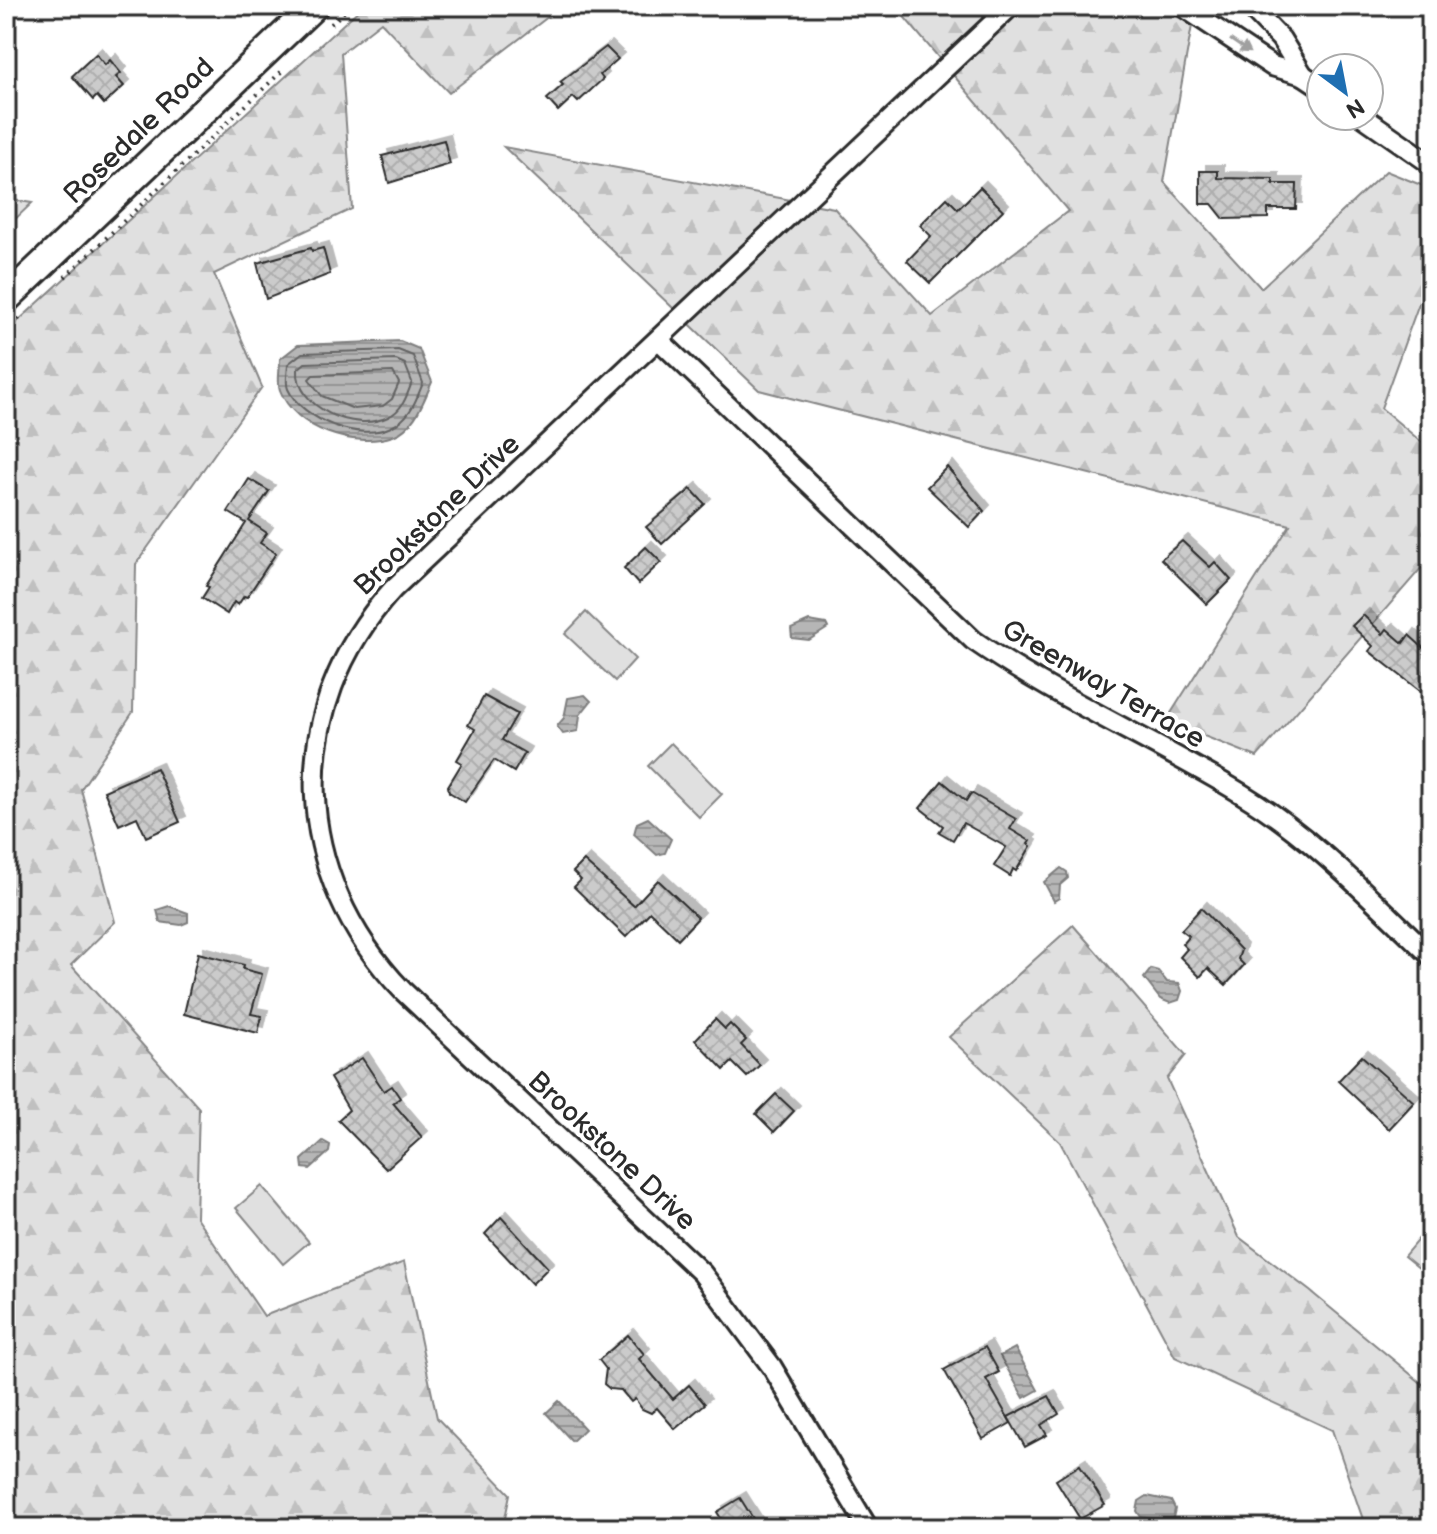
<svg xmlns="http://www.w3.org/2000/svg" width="1437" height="1534" font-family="'Balsamiq Sans',sans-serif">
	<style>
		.grass { fill: #e0e0e0; stroke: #868686; stroke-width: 2 }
		.forest { fill: url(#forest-firs); stroke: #868686; stroke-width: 2 }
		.water { fill: url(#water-rules); stroke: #7e7e7e; stroke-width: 2 }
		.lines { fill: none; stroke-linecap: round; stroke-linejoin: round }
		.shore { stroke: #636363; stroke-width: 2 }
		.building { fill: url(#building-cross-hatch); stroke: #2b2b2b; stroke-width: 2; filter: url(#shadow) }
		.street-casing { stroke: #2b2b2b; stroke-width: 24 }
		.secondary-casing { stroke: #2b2b2b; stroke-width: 32 }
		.path { stroke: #2b2b2b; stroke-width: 4; stroke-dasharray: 2 6; stroke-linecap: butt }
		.street { stroke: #fff; stroke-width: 18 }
		.secondary { stroke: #fff; stroke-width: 26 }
		.oneway { fill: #a0a0a0 }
		.labels { text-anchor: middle; stroke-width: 8; stroke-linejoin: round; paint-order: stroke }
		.street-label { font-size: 28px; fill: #2b2b2b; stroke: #fff }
	</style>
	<defs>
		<pattern id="forest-firs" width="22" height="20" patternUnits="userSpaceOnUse" patternTransform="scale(2)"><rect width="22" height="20" fill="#e0e0e0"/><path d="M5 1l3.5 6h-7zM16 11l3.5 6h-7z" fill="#c0c0c0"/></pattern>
		<pattern id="water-rules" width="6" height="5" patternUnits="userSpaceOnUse" patternTransform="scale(2)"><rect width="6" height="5" fill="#b6b6b6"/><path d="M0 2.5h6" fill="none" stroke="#949494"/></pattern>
		<pattern id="building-cross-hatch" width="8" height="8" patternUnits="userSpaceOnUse" patternTransform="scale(2)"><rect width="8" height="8" fill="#cbcbcb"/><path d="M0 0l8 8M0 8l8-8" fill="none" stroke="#aeaeae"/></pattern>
		<filter id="shadow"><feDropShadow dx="6" dy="-6" stdDeviation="0" flood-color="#0004"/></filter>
	</defs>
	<rect width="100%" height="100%" fill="#fff"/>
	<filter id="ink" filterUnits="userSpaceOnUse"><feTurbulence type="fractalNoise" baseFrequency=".0125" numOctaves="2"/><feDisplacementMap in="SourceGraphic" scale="16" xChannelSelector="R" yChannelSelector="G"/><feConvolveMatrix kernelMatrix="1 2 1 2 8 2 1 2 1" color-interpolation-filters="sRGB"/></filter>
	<g filter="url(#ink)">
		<g class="grass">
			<path d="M 586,612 L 635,659 L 615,681 L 565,634 Z"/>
			<path d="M 671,743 L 722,794 L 699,817 L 648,766 Z"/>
			<path d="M 262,1186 L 309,1242 L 283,1264 L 236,1208 Z"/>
			<path d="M 1431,1224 L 1431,1275 L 1430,1277 L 1404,1256 Z"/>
		</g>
		<g class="forest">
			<path d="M 363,6 L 562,6 L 449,93 L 381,22 L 341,53 L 352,209 L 214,274 L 262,387 L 136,564 L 133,712 L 81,789 L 115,922 L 71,965 L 199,1108 L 196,1217 L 264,1316 L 404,1262 L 437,1418 L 510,1494 L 503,1528 L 30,1528 L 6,1513 L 6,332 Z"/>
			<path d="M 895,6 L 1176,6 L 1193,20 L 1164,182 L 1261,288 L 1386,171 L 1431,189 L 1431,270 L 1381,408 L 1431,450 L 1431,557 L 1257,757 L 1166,721 L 1290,525 L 759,390 L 504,147 L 834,208 L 932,316 L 1068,211 Z"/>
			<path d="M 6,199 L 32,203 L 6,228 Z"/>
			<path d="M 1073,925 L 1186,1055 L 1167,1079 L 1239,1237 L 1310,1291 L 1431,1391 L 1431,1528 L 1366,1528 L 1332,1430 L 1175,1357 L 1060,1142 L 949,1037 Z"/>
		</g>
		<g class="water">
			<path d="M 400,341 L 419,349 L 432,382 C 423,402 415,428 393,436 C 355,449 294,429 280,390 C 277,383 280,368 280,359 L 298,345 Z"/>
			<path d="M 809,621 L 826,624 L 828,628 L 809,640 L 792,638 L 791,629 Z"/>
			<path d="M 585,695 L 591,701 L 580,715 L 578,731 L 563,734 L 557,726 L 564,718 L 568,698 Z"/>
			<path d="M 648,818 L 671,839 L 665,853 L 657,855 L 634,834 L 637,823 Z"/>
			<path d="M 1061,868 L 1067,872 L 1068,878 L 1060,885 L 1059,898 L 1054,901 L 1044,882 Z"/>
			<path d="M 169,906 L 188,913 L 188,922 L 181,925 L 160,922 L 157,910 Z"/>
			<path d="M 1151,969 L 1158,971 L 1167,982 L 1179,983 L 1182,991 L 1179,1000 L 1170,1003 L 1160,999 L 1144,978 Z"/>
			<path d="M 323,1141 L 330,1145 L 329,1152 L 310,1169 L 303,1168 L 302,1160 Z"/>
			<path d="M 1015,1348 L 1038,1390 L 1024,1398 L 1000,1356 Z"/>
			<path d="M 559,1401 L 585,1429 L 572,1441 L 546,1413 Z"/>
			<path d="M 1147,1496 L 1171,1501 L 1175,1509 L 1173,1518 L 1166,1521 L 1141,1517 L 1137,1511 L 1139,1501 Z"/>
		</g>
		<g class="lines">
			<g class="shore">
				<path d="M 398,350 L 413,356 L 423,383 C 416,400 410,419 391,427 C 360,442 302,420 288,389 C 285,382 288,371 288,364 L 302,353 Z"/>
				<path d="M 396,360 L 405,364 L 412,382 C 407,396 402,411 388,417 C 355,433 295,408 298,369 L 305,363 Z"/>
				<path d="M 393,372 L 399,383 L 392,399 L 383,406 L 354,409 L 322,396 L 309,379 L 313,375 Z"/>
			</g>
		</g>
		<g class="building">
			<path d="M 606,47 L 618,59 L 600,75 L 603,79 L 578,102 L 573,97 L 558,111 L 547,99 L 563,85 L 560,82 Z"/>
			<path d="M 96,54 L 105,65 L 110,60 L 121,73 L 116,77 L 124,86 L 104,104 L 97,96 L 93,100 L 72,76 Z"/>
			<path d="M 444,140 L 450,164 L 389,183 L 382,156 Z"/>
			<path d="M 1200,171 L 1218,171 L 1218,178 L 1273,179 L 1273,184 L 1297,184 L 1296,209 L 1268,209 L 1268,218 L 1224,219 L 1212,204 L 1200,204 Z"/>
			<path d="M 980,187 L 1003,210 L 930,283 L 907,261 L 931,236 L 920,225 L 947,198 L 958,209 Z"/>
			<path d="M 311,248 L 312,251 L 323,248 L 330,274 L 266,299 L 257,263 Z"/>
			<path d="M 947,467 L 984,511 L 969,527 L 927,487 Z"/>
			<path d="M 249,479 L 269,491 L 249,521 L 267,533 L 260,543 L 276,553 L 247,597 L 244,596 L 238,605 L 234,602 L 227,614 L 202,598 L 209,587 L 206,586 L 246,523 L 228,512 Z"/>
			<path d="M 691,489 L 705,504 L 662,544 L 646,527 Z"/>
			<path d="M 1182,541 L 1210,567 L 1215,562 L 1231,580 L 1207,604 L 1161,559 Z"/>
			<path d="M 646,547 L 661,562 L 638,584 L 624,568 Z"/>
			<path d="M 1363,615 L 1383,634 L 1387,629 L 1403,643 L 1409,635 L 1431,655 L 1431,687 L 1424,694 L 1369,651 L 1373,646 L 1352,626 Z"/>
			<path d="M 484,696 L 517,714 L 502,740 L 525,753 L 514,772 L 494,760 L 465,802 L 449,792 L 448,786 L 462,763 L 457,760 L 475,729 L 468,725 Z"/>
			<path d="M 156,768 L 180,822 L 146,837 L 137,817 L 119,825 L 104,791 Z"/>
			<path d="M 942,781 L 966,801 L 971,793 L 1016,819 L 1010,829 L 1030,841 L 1028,844 L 1031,846 L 1016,871 L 1013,869 L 1010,876 L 994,866 L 1006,847 L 963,823 L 953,840 L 939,832 L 943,826 L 920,808 Z"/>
			<path d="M 584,861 L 634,906 L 658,880 L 698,918 L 678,939 L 650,912 L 626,937 L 574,887 L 581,880 L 573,872 Z"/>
			<path d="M 1201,908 L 1241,950 L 1238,959 L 1244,965 L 1226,985 L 1208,968 L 1200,977 L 1180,957 L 1187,949 L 1182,944 L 1189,936 L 1181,930 Z"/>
			<path d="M 198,953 L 244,965 L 243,969 L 262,974 L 251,1014 L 262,1016 L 258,1033 L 184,1014 Z"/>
			<path d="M 715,1019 L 725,1029 L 730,1024 L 746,1040 L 741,1045 L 760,1065 L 747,1077 L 732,1062 L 724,1070 L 695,1040 Z"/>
			<path d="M 1362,1056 L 1414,1102 L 1389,1129 L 1338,1081 Z"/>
			<path d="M 362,1058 L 384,1091 L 392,1086 L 400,1098 L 393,1103 L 422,1137 L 386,1169 L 338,1120 L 349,1110 L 330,1078 Z"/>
			<path d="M 776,1094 L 794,1111 L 774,1132 L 756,1114 Z"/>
			<path d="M 501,1217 L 548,1268 L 532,1284 L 485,1234 Z"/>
			<path d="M 628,1335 L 644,1354 L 639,1359 L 673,1399 L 689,1385 L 705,1404 L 675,1429 L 657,1408 L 651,1413 L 642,1409 L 635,1399 L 631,1402 L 621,1390 L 610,1389 L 604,1384 L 606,1369 L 599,1360 Z"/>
			<path d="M 985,1347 L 999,1372 L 986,1379 L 1011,1423 L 983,1439 L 944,1370 Z"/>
			<path d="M 1049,1396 L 1059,1414 L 1041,1425 L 1047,1435 L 1025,1447 L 1008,1417 Z"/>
			<path d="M 1080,1465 L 1105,1505 L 1080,1519 L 1056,1480 Z"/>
			<path d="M 740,1498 L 759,1528 L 727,1528 L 717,1512 Z"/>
		</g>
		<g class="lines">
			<g class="street-casing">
				<g id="street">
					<path d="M 1182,6 L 1272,66 L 1303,75 L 1321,87"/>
					<path d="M 1249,6 L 1281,39 L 1303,75"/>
					<path d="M 1362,116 L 1431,164"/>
					<path d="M 660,341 L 973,640 C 1058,699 1154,740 1242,794 C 1313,837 1371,899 1431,956"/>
					<path d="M 868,1528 L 772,1367 L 702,1273 L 403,991 C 291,875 283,710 393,589 L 1011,6"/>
				</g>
			</g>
			<g class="secondary-casing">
				<path id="secondary" d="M 6,299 L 314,6"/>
			</g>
			<g class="path">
				<path d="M 331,24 L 350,6"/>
				<path d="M 65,277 L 282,71"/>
				<path d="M 6,330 L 20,318"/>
			</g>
			<use href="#street" class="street"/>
			<use href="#secondary" class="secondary"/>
		</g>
		<defs><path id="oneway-solid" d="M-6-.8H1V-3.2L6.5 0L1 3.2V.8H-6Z" transform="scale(2)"/></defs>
		<use class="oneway" href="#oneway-solid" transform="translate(1240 46) rotate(34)"/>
	</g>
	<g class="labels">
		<g class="street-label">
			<text transform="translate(138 130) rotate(-44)" y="10">Rosedale Road</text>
			<text transform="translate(436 514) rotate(-44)" y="10">Brookstone Drive</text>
			<text transform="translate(1104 683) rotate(30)" y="10">Greenway Terrace</text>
			<text transform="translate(613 1150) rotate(43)" y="10">Brookstone Drive</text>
		</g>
	</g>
	<rect width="1437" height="1534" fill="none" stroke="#fff" stroke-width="32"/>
	<rect x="16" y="16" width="1405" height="1502" fill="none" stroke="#2b2b2b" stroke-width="3" filter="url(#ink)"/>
	<g transform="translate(1345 92) rotate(148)"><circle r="38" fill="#ffffff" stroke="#aaaaaa" stroke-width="2"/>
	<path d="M0-6L14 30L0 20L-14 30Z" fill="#1f6fb2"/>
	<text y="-12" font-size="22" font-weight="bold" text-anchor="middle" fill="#2b2b2b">N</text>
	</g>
</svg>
